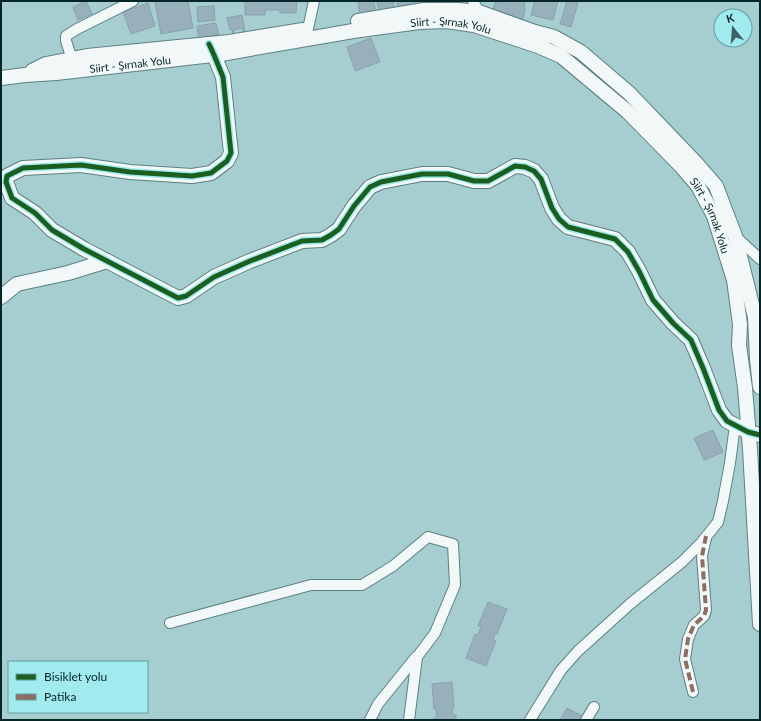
<svg xmlns="http://www.w3.org/2000/svg" width="761" height="721" font-family="Lato,sans-serif">
	<style>
		.building { fill: #98b0bc; stroke: #89a1aa }
		.lines { fill: none; stroke-linecap: round; stroke-linejoin: round }
		.street-casing { stroke: #5d8082; stroke-width: 12 }
		.secondary-casing { stroke: #5d8082; stroke-width: 16 }
		.street { stroke: #f2f8f8; stroke-width: 10 }
		.secondary { stroke: #f2f8f8; stroke-width: 14 }
		.quiet { stroke: #8d6e63; stroke-width: 4; stroke-dasharray: 8 4; stroke-linecap: butt }
		.cycleway-casing { stroke: #a1ebef; stroke-width: 8 }
		.cycleway { stroke: #1b5e20; stroke-width: 5 }
		.labels { text-anchor: middle; stroke-width: 3; stroke-linejoin: round; paint-order: stroke }
		.street-label { font-size: 11px; fill: #052527; stroke: #a1ebef }
	</style>
	<rect width="100%" height="100%" fill="#a6ced0"/>
	<g class="building">
		<path d="M 86,1 L 92,14 L 78,20 L 73,7 Z"/>
		<path d="M 159,1 L 188,1 L 193,28 L 161,34 L 155,2 Z"/>
		<path d="M 245,1 L 297,1 L 296,13 L 280,13 L 280,10 L 265,10 L 265,15 L 245,15 Z"/>
		<path d="M 364,1 L 374,1 L 376,14 L 360,16 L 358,2 Z"/>
		<path d="M 377,1 L 393,1 L 395,10 L 379,13 Z"/>
		<path d="M 397,1 L 421,1 L 422,9 L 398,11 Z"/>
		<path d="M 441,1 L 463,1 L 459,10 Z"/>
		<path d="M 498,1 L 524,1 L 525,11 L 522,21 L 493,10 L 495,3 Z"/>
		<path d="M 535,1 L 558,1 L 553,20 L 531,15 Z"/>
		<path d="M 567,1 L 572,1 L 578,3 L 571,27 L 560,24 Z"/>
		<path d="M 148,3 L 155,26 L 131,34 L 123,12 Z"/>
		<path d="M 214,6 L 215,20 L 198,22 L 197,7 Z"/>
		<path d="M 242,15 L 245,32 L 243,32 L 242,28 L 234,30 L 234,34 L 233,34 L 232,29 L 230,30 L 227,18 Z"/>
		<path d="M 216,23 L 219,36 L 199,40 L 197,26 Z"/>
		<path d="M 371,38 L 380,62 L 355,71 L 347,47 Z"/>
		<path d="M 713,430 L 723,452 L 704,460 L 694,438 Z"/>
		<path d="M 488,602 L 507,609 L 497,634 L 495,633 L 493,640 L 496,641 L 486,666 L 466,658 L 475,634 L 478,635 L 481,627 L 478,626 Z"/>
		<path d="M 452,682 L 454,708 L 452,708 L 453,715 L 456,715 L 456,720 L 434,720 L 434,718 L 437,718 L 436,709 L 434,709 L 432,684 Z"/>
		<path d="M 567,708 L 586,718 L 585,720 L 560,720 Z"/>
	</g>
	<g class="lines">
		<g class="street-casing">
			<g id="street">
				<path d="M 473,1 L 479,12"/>
				<path d="M 308,29 L 314,1"/>
				<path d="M 72,59 L 66,41 L 66,36 L 77,29 L 133,1"/>
				<path d="M 735,236 L 760,259"/>
				<path d="M 170,623 L 311,585 L 362,585 L 393,566 L 428,537 L 453,544 L 455,585 L 435,633 L 417,657 L 409,720"/>
				<path d="M 693,692 L 685,659 L 688,639 L 694,625 L 704,616 L 706,610 L 702,556 L 706,538"/>
				<path d="M 370,720 L 378,704 L 416,657"/>
				<path d="M 530,720 L 561,670 L 578,651 L 630,604 L 682,562 L 701,543 L 718,522 L 723,501 L 730,463 L 735,425"/>
				<path d="M 586,720 L 594,707"/>
			</g>
		</g>
		<g class="secondary-casing">
			<g id="secondary">
				<path d="M 358,21 L 424,10 L 458,10 L 479,12 L 535,32 L 554,37 L 581,52 L 629,93 L 696,163 L 716,186 L 735,236 L 755,317 L 757,359 L 760,387"/>
				<path d="M 209,44 L 214,55 L 223,77 L 231,153 L 227,161 L 211,173 L 192,176 L 130,172 L 81,165 L 23,168 L 7,176 L 6,182 L 12,198 L 35,213 L 52,230 L 84,249 L 178,298 L 186,296 L 214,277 L 250,261 L 302,241 L 322,240 L 331,235 L 339,229 L 354,206 L 370,187 L 381,182 L 422,174 L 448,174 L 474,181 L 488,181 L 515,166 L 525,167 L 534,171 L 541,179 L 552,208 L 559,219 L 568,227 L 615,239 L 628,252 L 639,271 L 653,300 L 673,323 L 691,340 L 703,368 L 719,410 L 727,421 L 748,432 L 760,435"/>
				<path d="M 32,71 L 46,64 L 87,56 L 229,42 L 303,30"/>
				<path id="s1" d="M 1,78 L 25,75 L 56,73 L 221,54 L 353,31 L 419,22 L 446,21 L 474,25 L 538,46 L 561,56 L 628,112 L 681,166 L 698,186 L 714,216 L 734,280 L 740,324 L 739,345 L 745,388 L 750,449 L 760,624"/>
				<path d="M 1,297 L 17,284 L 68,273 L 107,261"/>
			</g>
		</g>
		<use href="#street" class="street"/>
		<use href="#secondary" class="secondary"/>
		<path class="quiet" d="M 693,692 L 685,659 L 688,639 L 694,625 L 704,616 L 706,610 L 702,556 L 706,536"/>
		<g class="cycleway-casing">
			<path id="cycleway" d="M 209,44 L 214,55 L 223,77 L 231,153 L 227,161 L 211,173 L 192,176 L 130,172 L 81,165 L 23,168 L 7,176 L 6,182 L 12,198 L 35,213 L 52,230 L 84,249 L 178,298 L 186,296 L 214,277 L 250,261 L 302,241 L 322,240 L 331,235 L 339,229 L 354,206 L 370,187 L 381,182 L 422,174 L 448,174 L 474,181 L 488,181 L 515,166 L 525,167 L 534,171 L 541,179 L 552,208 L 559,219 L 568,227 L 615,239 L 628,252 L 639,271 L 653,300 L 673,323 L 691,340 L 703,368 L 719,410 L 727,421 L 748,432 L 760,435"/>
		</g>
		<use href="#cycleway" class="cycleway"/>
	</g>
	<g class="labels">
		<g class="street-label">
			<text dy="4" stroke="none"><textPath href="#s1" startOffset="454">Siirt - Şırnak Yolu</textPath></text>
			<text dy="4" stroke="none"><textPath href="#s1" startOffset="130">Siirt - Şırnak Yolu</textPath></text>
			<text dy="4" stroke="none"><textPath href="#s1" startOffset="791">Siirt - Şırnak Yolu</textPath></text>
		</g>
	</g>
	<rect width="761" height="721" fill="none" stroke="#052527" stroke-width="4"/>
	<rect x="8" y="661" width="140" height="52" fill="#a1ebef" stroke="#639c9f"/>
	<rect x="16" y="674" width="20" height="6" fill="#1b5e20" stroke="#639c9f"/>
	<text x="44" y="681" font-size="12" fill="#052527">Bisiklet yolu</text>
	<rect x="16" y="694" width="20" height="6" fill="#8d6e63" stroke="#639c9f"/>
	<text x="44" y="701" font-size="12" fill="#052527">Patika</text>
	<g transform="translate(733 28) rotate(343)"><circle r="19" fill="#a1ebef" stroke="#639c9f"/>
	<path d="M0-3L7 15L0 10L-7 15Z" fill="#3d6062"/>
	<text y="-6" font-size="11" font-weight="bold" text-anchor="middle" fill="#052527">K</text>
	</g>
</svg>
